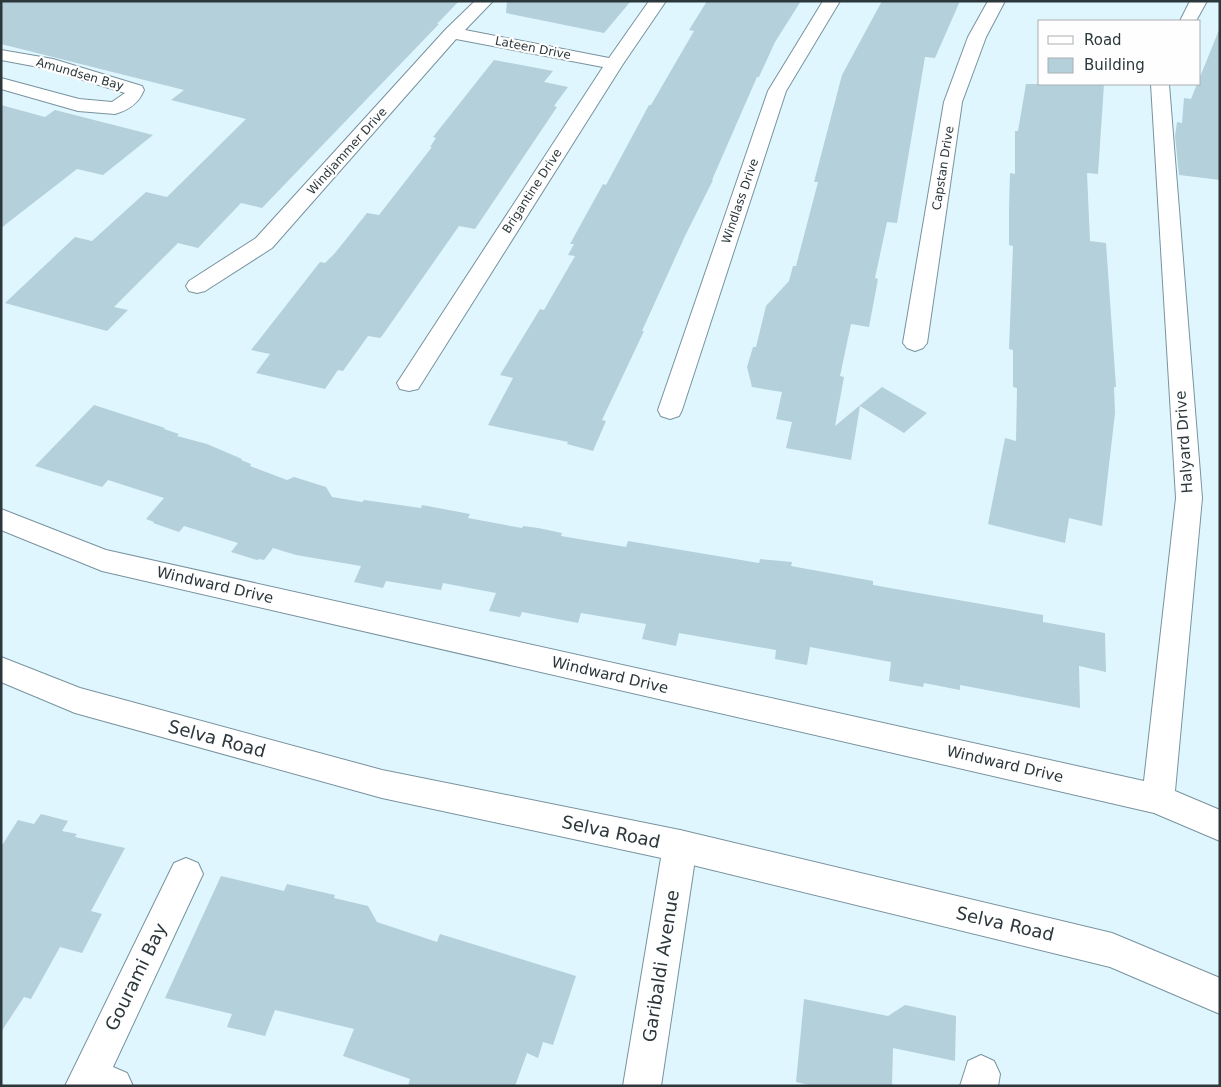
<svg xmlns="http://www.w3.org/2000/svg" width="1221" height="1087" font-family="'DejaVu Sans',sans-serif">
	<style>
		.building { fill: #b4d0db }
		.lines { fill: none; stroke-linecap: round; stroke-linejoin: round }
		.street-casing { stroke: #78939e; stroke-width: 2 }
		.secondary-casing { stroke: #78939e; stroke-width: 2 }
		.street { fill: #fff; fill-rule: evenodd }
		.secondary { fill: #fff; fill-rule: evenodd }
		.labels { text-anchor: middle; stroke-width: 4.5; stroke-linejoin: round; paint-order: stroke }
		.far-street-label { font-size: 12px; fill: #2c373b; stroke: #fefefe }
		.street-label { font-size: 15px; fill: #2c373b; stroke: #fefefe }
		.near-street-label { font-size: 18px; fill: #2c373b; stroke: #fefefe }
	</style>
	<rect width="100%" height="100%" fill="#dff6ff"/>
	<g class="building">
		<path d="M 1,1 L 459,1 L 437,24 L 439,24 L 262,208 L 241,203 L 198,248 L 178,243 L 114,307 L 128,310 L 107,331 L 5,303 L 75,237 L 92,241 L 146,192 L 167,197 L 246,119 L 171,100 L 184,90 L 1,44 Z"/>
		<path d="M 507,1 L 631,1 L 604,33 L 506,13 Z"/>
		<path d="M 707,1 L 801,1 L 775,42 L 759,77 L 757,77 L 712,180 L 713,180 L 685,236 L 642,331 L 644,331 L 602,420 L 606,421 L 593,451 L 567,444 L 568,442 L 488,425 L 513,378 L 500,375 L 540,309 L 544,310 L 575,256 L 568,255 L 574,244 L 570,244 L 603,184 L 606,185 L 649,105 L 651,105 L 694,31 L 689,30 Z"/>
		<path d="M 882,1 L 960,1 L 935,58 L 925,57 L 897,223 L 887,222 L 875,278 L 878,279 L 869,327 L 851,324 L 840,376 L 844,377 L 835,426 L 882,387 L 927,413 L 904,433 L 860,406 L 851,460 L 786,448 L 792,422 L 776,419 L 782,392 L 752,387 L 747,367 L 753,347 L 756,347 L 766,306 L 789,281 L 793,266 L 796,266 L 818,182 L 814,182 L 842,75 Z"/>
		<path d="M 1219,30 L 1220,31 L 1220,180 L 1179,175 L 1175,136 L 1177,122 L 1182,123 L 1184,98 L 1191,99 L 1197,84 L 1200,84 L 1200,77 Z"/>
		<path d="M 494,60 L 553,71 L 544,82 L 568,87 L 554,106 L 557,107 L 475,229 L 459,226 L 382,336 L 380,338 L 368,336 L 343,371 L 338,370 L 325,389 L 256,373 L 270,354 L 251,350 L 320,262 L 325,263 L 335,253 L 367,213 L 379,215 L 432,147 L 430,147 L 436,138 L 433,137 Z"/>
		<path d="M 1026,84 L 1104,84 L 1098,174 L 1087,173 L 1090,241 L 1106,243 L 1116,387 L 1114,387 L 1115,413 L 1102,526 L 1069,518 L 1065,543 L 988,524 L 1005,438 L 1016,441 L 1017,388 L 1013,387 L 1013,350 L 1009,349 L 1013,246 L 1009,245 L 1009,209 L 1010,173 L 1015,174 L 1015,131 L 1018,131 Z"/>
		<path d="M 1,105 L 45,117 L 55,110 L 153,135 L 103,175 L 77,169 L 1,228 Z"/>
		<path d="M 94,405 L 165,428 L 164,429 L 179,434 L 177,436 L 207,444 L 242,459 L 241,460 L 251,464 L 250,466 L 287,480 L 294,477 L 326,487 L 332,497 L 362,502 L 364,500 L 421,508 L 422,505 L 470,514 L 468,518 L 522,528 L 523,526 L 538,528 L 562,533 L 561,536 L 626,547 L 628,541 L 759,563 L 760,559 L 792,562 L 791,566 L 873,581 L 873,585 L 1043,615 L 1043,622 L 1105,633 L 1106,672 L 1079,666 L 1080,708 L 960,685 L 960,690 L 924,683 L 923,687 L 889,681 L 891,662 L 810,647 L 807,665 L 775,659 L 776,650 L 679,633 L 676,646 L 642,639 L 646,624 L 581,613 L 578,623 L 522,612 L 520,617 L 489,611 L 496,593 L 443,583 L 441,590 L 386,581 L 383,588 L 354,582 L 361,566 L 296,555 L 273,548 L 264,560 L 259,559 L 257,560 L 231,552 L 238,543 L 184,526 L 179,532 L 153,523 L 154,522 L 146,519 L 164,498 L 108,480 L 102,487 L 35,466 Z"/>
		<path d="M 41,814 L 68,821 L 62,831 L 77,834 L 75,837 L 125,848 L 91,911 L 102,914 L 82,953 L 60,947 L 31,999 L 24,997 L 1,1032 L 1,847 L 18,820 L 34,824 Z"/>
		<path d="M 221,876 L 284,891 L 287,884 L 335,895 L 334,898 L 368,906 L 377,922 L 437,942 L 440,934 L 576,976 L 553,1045 L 543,1042 L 538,1058 L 527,1053 L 515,1086 L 408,1086 L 410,1079 L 343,1056 L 354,1029 L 275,1010 L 265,1036 L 227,1027 L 232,1014 L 165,998 Z"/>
		<path d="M 804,999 L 888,1016 L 905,1005 L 956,1016 L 955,1061 L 893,1048 L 892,1086 L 813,1086 L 796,1082 Z"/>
	</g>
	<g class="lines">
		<g class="street-casing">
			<g id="street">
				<path d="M 475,1 L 493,1 L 465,30 L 609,58 L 649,1 L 666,1 L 623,64 L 418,389 L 409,391 L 400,389 L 397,383 L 603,67 L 456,39 L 272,248 L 205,291 L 197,293 L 189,291 L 186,286 L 189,281 L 256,238 L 446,29 Z"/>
				<path d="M 823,1 L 840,1 L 786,91 L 682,410 L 679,416 L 670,419 L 661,416 L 658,410 L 768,91 Z"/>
				<path d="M 988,1 L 1005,1 L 986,37 L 962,102 L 927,343 L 923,348 L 915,351 L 907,348 L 903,343 L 944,102 L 968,37 Z"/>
				<path d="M 1190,1 L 1207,1 L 1196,21 L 1180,21 Z"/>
				<path d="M 1,50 L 53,59 L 142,86 L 144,90 C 139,103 129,110 115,114 L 78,111 L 1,89 L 1,78 L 79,99 L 112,102 L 125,93 L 44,68 L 1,60 Z"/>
				<path d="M 1151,84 L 1169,84 L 1202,498 L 1175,791 L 1220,810 L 1220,841 L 1154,813 L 102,571 L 1,530 L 1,509 L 106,550 L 1144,781 L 1176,498 Z"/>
				<path d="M 680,830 L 692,835 L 697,846 L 661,1086 L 623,1086 L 663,846 L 668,835 Z"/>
				<path d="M 186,858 L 198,863 L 203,874 L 113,1067 L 127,1073 L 133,1086 L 65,1086 L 174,863 Z"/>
				<path d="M 981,1055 L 994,1061 L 1000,1074 L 998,1086 L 960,1086 L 968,1061 Z"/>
			</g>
		</g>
		<g class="secondary-casing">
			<path id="secondary" d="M 1,657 L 80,688 L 382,770 L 680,830 L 1112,933 L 1220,978 L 1220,1014 L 1110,967 L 680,862 L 382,798 L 75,713 L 1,682 Z"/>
		</g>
		<use href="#street" class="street"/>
		<use href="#secondary" class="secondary"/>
	</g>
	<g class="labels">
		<g class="far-street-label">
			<text transform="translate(533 48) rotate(11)" y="4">Lateen Drive</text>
			<text transform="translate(80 74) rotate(16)" y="4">Amundsen Bay</text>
			<text transform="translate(347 151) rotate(-48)" y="4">Windjammer Drive</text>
			<text transform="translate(943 168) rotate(-81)" y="4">Capstan Drive</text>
			<text transform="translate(532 191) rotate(-57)" y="4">Brigantine Drive</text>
			<text transform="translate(740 201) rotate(-71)" y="4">Windlass Drive</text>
		</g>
		<g class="street-label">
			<text transform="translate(1184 442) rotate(-94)" y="5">Halyard Drive</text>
			<text transform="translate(215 585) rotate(13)" y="5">Windward Drive</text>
			<text transform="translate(610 675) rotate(13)" y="5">Windward Drive</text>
			<text transform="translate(1005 764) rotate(13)" y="5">Windward Drive</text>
		</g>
		<g class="near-street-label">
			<text transform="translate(217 739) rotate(15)" y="6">Selva Road</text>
			<text transform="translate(611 832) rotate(12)" y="6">Selva Road</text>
			<text transform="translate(1005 924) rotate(13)" y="6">Selva Road</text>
			<text transform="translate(661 966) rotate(-81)" y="6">Garibaldi Avenue</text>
			<text transform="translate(136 977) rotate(-64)" y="6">Gourami Bay</text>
		</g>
	</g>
	<rect width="1221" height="1087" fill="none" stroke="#2c373b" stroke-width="5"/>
	<rect x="1038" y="20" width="162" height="65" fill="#fefefe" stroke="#aaaeb0"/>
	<rect x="1048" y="36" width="25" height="8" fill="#ffffff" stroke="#aaaeb0"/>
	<text x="1084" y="45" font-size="15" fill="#2c373b">Road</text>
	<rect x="1048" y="58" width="25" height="15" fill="#b4d0db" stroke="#aaaeb0"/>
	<text x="1084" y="70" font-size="15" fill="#2c373b">Building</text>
</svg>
